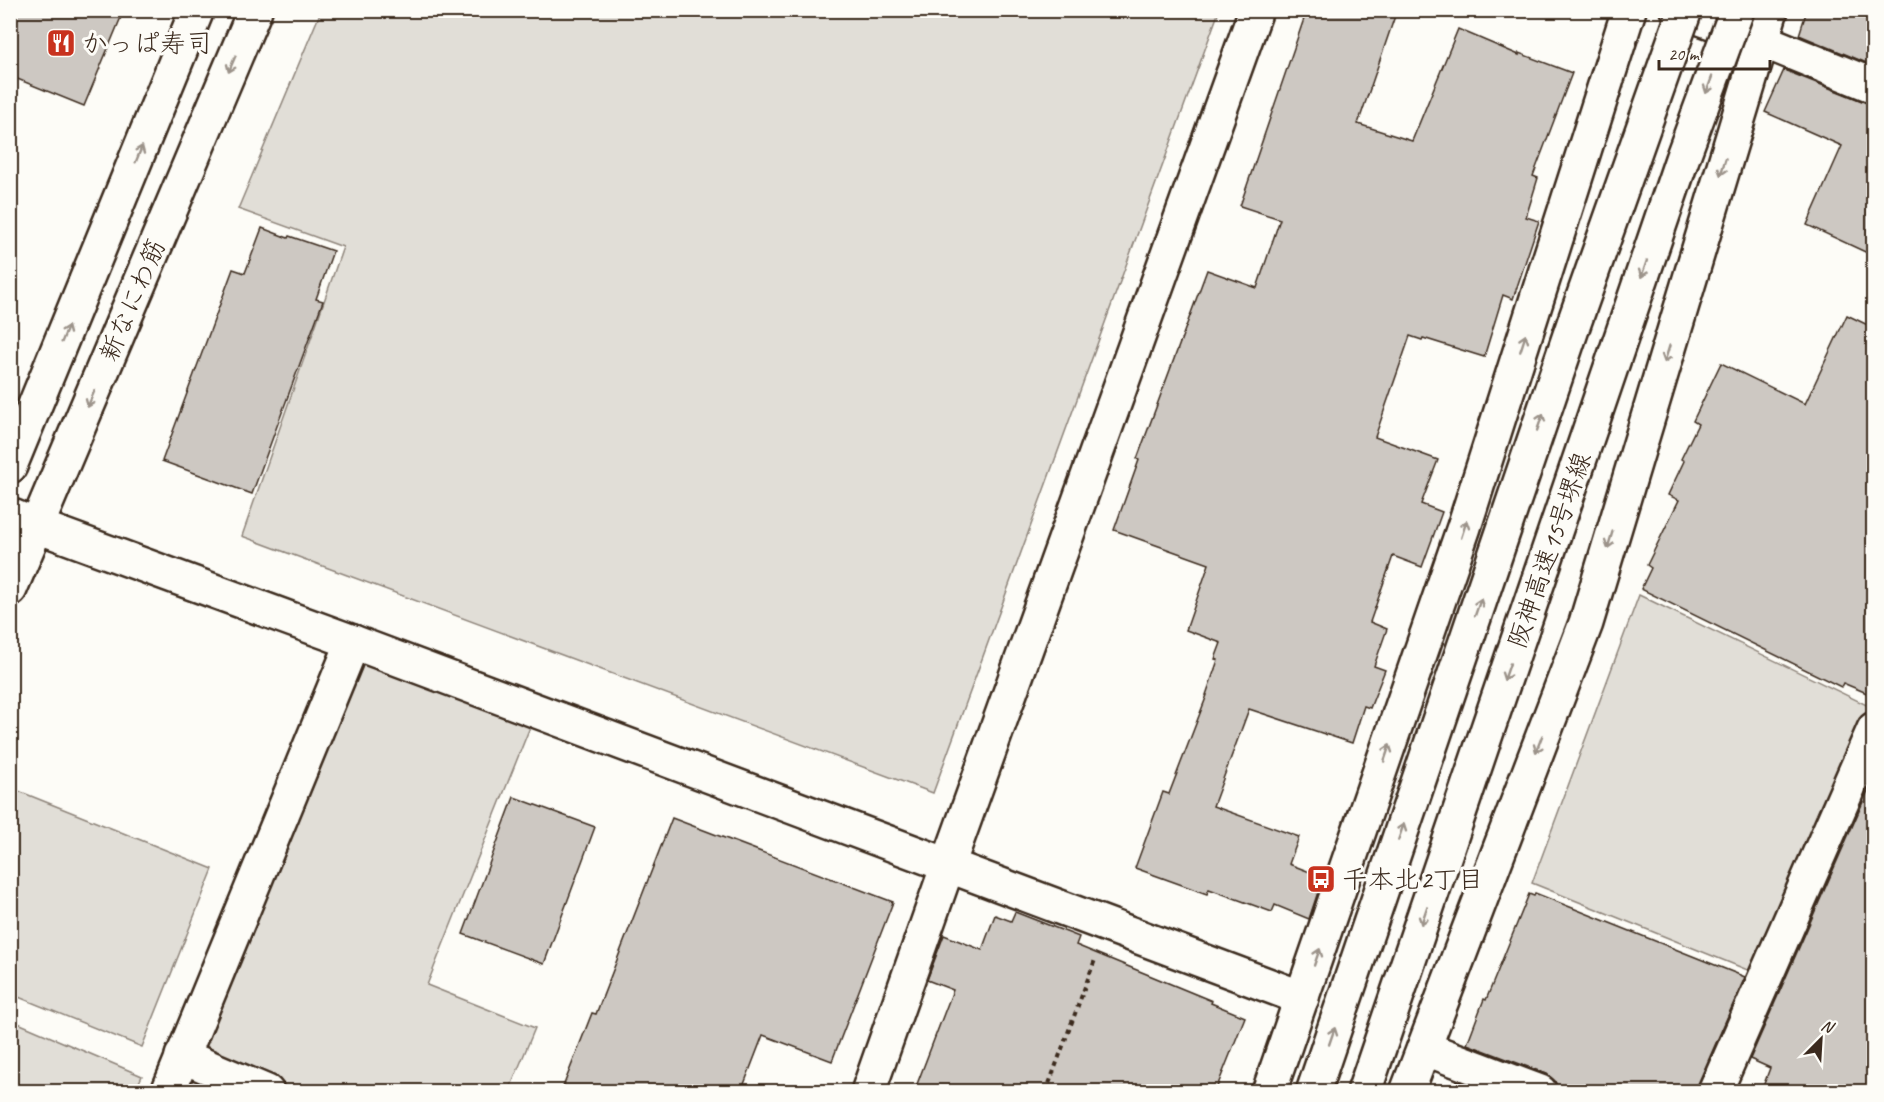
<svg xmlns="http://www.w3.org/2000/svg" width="1884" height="1102" font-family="Caveat,'Klee One',sans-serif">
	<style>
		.green { fill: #e1ded7; stroke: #8e847a; stroke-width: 1.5 }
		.building { fill: #cdc8c2; stroke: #3b2a1e; stroke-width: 1.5 }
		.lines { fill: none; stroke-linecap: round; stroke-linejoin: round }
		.minor-casing { stroke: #3b2a1e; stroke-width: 38 }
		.major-casing { stroke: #3b2a1e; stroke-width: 38 }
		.path { stroke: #3b2a1e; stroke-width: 4; stroke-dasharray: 4.5 4.5; stroke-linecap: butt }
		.minor { stroke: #fdfcf7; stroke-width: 33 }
		.major { stroke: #fdfcf7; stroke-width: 33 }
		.highway-bridge-casing { stroke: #3b2a1e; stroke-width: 38; stroke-linecap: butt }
		.highway-bridge { stroke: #fdfcf7; stroke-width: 33 }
		.oneway { stroke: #9c938a }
		.labels { text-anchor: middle; stroke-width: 6; stroke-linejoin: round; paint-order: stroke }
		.poi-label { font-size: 26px; fill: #3b2a1e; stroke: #fdfcf7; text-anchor: start }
		.street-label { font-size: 26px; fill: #3b2a1e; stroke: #fdfcf7 }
	</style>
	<rect width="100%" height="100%" fill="#fdfcf7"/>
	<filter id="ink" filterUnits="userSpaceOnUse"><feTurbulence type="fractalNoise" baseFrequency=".0167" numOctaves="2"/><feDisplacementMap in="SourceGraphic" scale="12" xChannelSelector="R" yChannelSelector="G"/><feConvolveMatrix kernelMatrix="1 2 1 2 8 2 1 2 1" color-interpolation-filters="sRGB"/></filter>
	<g filter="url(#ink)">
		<g class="green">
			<path d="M 321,11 L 1219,11 L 933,793 L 242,536 L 343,247 L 238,209 Z"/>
			<path d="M 1639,595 L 1873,708 L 1755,973 L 1532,883 Z"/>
			<path d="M 363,654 L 532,722 L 427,985 L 535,1028 L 509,1091 L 293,1091 L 202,1055 Z"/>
			<path d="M 11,788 L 213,869 L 142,1047 L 11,994 Z"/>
			<path d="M 11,1020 L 142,1076 L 135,1091 L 11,1091 Z"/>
		</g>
		<g class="building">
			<path d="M 10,10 L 124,10 L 84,106 L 10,76 Z"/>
			<path d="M 1307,10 L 1397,10 L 1358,124 L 1412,141 L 1458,29 L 1519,55 L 1519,53 L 1572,73 L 1533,176 L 1538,178 L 1526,217 L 1539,221 L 1513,299 L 1503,295 L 1484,357 L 1423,338 L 1422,340 L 1410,336 L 1375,437 L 1438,460 L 1421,504 L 1442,512 L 1422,567 L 1393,556 L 1370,622 L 1387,629 L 1374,666 L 1385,670 L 1370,708 L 1364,706 L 1352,743 L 1249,709 L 1213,806 L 1299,837 L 1289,864 L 1323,877 L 1309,919 L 1275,905 L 1272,912 L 1209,889 L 1207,894 L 1135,868 L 1163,792 L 1169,794 L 1207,695 L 1206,695 L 1218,660 L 1215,659 L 1221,643 L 1186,630 L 1209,564 L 1114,530 L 1139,460 L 1137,459 L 1207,270 L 1257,288 L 1280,219 L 1240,206 Z"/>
			<path d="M 1807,10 L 1874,10 L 1874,66 L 1799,35 Z"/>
			<path d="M 1784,70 L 1867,103 L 1874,104 L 1874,256 L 1807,225 L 1842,146 L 1765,112 Z"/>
			<path d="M 262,228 L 288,238 L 289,236 L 333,251 L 316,299 L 323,301 L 252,494 L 162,461 L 233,269 L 245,273 Z"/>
			<path d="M 1847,315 L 1874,328 L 1874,696 L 1843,683 L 1841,687 L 1641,589 L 1651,568 L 1647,565 L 1679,500 L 1668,495 L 1684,461 L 1681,459 L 1698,424 L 1693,421 L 1721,363 L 1805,404 Z"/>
			<path d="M 1874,777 L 1874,1092 L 1761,1092 L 1770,1068 L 1750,1059 Z"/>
			<path d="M 514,797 L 595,827 L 544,964 L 463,934 Z"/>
			<path d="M 672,818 L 893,902 L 832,1061 L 763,1035 L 741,1092 L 561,1092 L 592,1013 L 596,1014 Z"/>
			<path d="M 1535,893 L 1745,977 L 1698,1084 L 1697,1092 L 1558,1092 L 1555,1081 L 1547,1074 L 1467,1044 L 1484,999 L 1486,1000 L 1529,894 L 1534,896 Z"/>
			<path d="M 1015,912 L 1079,937 L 1076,945 L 1212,1001 L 1211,1003 L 1245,1017 L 1215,1092 L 914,1092 L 953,990 L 927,980 L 944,935 L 982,950 L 995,915 L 1011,921 Z"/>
			<path d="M 1457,1081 L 1486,1092 L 1452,1092 Z"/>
		</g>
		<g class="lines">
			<g class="minor-casing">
				<g id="minor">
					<path d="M 1678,10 L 1761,40 L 1874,86"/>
					<path d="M 10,515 L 37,526 L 353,642 L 1302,998"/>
					<path d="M 1424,1048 L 1540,1092"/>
					<path d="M 182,1056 L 267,1092"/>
					<path d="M 168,1092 L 353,642"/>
					<path d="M 868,1092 L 948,865 L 1256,10"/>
					<path d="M 1269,1092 L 1464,527 L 1629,10"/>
					<path d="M 1407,1092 L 1586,623 L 1771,10"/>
					<path d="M 1715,1092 L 1874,729"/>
				</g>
			</g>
			<g class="major-casing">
				<g id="major">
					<path d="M 10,466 L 197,10"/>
					<path d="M 10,589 L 255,10"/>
				</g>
			</g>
			<path class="path" d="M 1046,1092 L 1096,957"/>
			<use href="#minor" class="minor"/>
			<use href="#major" class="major"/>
			<g class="highway-bridge-casing">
				<g id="highway-bridge">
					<path d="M 1313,1092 L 1574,323 L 1685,10"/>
					<path d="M 1364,1092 L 1682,159 L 1737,10"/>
				</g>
			</g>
			<use href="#highway-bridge" class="highway-bridge"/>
		</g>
		<defs><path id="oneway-shaft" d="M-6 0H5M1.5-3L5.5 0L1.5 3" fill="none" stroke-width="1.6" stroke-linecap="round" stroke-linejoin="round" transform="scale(1.5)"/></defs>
		<g class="oneway">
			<use href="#oneway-shaft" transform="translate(232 64) rotate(113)"/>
			<use href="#oneway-shaft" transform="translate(1709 85) rotate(110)"/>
			<use href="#oneway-shaft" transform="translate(139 154) rotate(-68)"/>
			<use href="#oneway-shaft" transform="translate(1723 167) rotate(107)"/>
			<use href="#oneway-shaft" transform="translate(1644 269) rotate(109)"/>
			<use href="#oneway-shaft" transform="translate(65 334) rotate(-68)"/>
			<use href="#oneway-shaft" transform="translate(1523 343) rotate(-72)"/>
			<use href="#oneway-shaft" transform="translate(1667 354) rotate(107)"/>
			<use href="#oneway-shaft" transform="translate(91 399) rotate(113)"/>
			<use href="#oneway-shaft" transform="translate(1540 422) rotate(-71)"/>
			<use href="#oneway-shaft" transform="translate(1464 529) rotate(-72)"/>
			<use href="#oneway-shaft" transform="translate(1610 540) rotate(107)"/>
			<use href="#oneway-shaft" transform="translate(1478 607) rotate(-71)"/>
			<use href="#oneway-shaft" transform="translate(1507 672) rotate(109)"/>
			<use href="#oneway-shaft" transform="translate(1539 744) rotate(111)"/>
			<use href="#oneway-shaft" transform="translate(1387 753) rotate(-71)"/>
			<use href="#oneway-shaft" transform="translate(1401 832) rotate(-71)"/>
			<use href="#oneway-shaft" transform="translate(1424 916) rotate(109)"/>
			<use href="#oneway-shaft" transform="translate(1317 957) rotate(-71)"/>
			<use href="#oneway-shaft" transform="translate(1332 1036) rotate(-71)"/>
		</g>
	</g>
	<defs>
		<g id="restaurant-square" transform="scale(1.5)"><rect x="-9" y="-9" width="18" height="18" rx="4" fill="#c8321e" stroke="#fdfcf7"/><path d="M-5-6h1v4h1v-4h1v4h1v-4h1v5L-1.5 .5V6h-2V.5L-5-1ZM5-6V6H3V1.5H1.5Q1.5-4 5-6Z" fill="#fff"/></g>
		<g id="bus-square" transform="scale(1.5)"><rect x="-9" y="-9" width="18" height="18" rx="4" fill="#c8321e" stroke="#fdfcf7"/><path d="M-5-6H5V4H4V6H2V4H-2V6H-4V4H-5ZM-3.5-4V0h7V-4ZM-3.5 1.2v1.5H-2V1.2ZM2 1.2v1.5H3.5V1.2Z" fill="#fff"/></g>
	</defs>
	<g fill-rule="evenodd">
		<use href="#restaurant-square" x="61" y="43"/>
		<use href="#bus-square" x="1321" y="879"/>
	</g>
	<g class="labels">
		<g class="poi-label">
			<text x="82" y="52">かっぱ寿司</text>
			<text x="1342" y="888">千本北2丁目</text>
		</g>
		<g class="street-label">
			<text transform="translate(132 300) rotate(-67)" y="9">新なにわ筋</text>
			<text transform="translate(1549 550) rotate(-71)" y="9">阪神高速15号堺線</text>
		</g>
	</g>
	<rect width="1884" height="1102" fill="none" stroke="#fdfcf7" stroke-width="36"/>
	<rect x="18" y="18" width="1848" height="1066" fill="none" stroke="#3b2a1e" stroke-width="2" filter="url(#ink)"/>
	<g transform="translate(1821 1039) rotate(24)" stroke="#fdfcf7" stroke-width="4.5" paint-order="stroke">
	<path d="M0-4.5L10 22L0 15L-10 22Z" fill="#3b2a1e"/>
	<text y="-9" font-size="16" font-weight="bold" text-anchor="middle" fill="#3b2a1e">N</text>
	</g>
	<path d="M1659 60v9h111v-9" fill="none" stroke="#3b2a1e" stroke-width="3"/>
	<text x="1668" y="60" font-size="18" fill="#3b2a1e" stroke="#fdfcf7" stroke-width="4.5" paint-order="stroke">20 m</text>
</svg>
